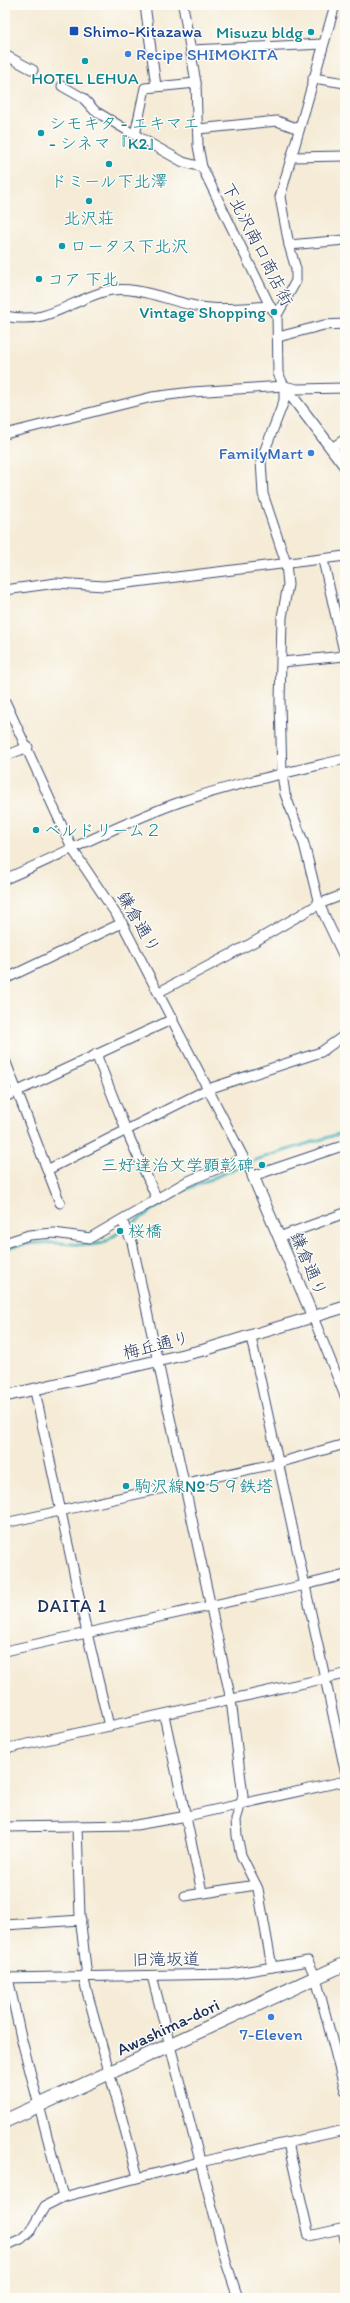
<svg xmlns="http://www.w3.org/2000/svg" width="350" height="2303" font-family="Itim,'Klee One',sans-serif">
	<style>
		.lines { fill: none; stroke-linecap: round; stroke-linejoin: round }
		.stream { stroke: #41b2ba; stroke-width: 3 }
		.minor-casing { stroke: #3c4b70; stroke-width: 11 }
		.tertiary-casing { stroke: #3c4b70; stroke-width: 13 }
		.secondary-casing { stroke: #3c4b70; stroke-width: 15 }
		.minor { stroke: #fff; stroke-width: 9 }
		.tertiary { stroke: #fff; stroke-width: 11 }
		.secondary { stroke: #fff; stroke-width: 13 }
		.transit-dot { fill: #1a4fb4; stroke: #fdfcf7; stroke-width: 1.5 }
		.culture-dot { fill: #0f9aa8; stroke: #fdfcf7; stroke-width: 1.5 }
		.shop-dot { fill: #3f7fe0; stroke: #fdfcf7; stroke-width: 1.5 }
		.labels { text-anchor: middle; stroke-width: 3; stroke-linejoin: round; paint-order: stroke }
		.transit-label { font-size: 17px; fill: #164399; stroke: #fdfcf7; text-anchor: start }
		.culture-label { font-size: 17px; fill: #0d838f; stroke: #fdfcf7; text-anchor: start }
		.shop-label { font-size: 17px; fill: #366cbe; stroke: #fdfcf7; text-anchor: start }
		.street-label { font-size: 17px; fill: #1b2f5e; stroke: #fdfcf7 }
		.neighbourhood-label { font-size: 18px; letter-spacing: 1px; fill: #1b2f5e; stroke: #fdfcf7 }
	</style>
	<rect width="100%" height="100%" fill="#fdfcf7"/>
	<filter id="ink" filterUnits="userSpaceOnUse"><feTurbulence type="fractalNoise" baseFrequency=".025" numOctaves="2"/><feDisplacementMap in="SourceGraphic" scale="8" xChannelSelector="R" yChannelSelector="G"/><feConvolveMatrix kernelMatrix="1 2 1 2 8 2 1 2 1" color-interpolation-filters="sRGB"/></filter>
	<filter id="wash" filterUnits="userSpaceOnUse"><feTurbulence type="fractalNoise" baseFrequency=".012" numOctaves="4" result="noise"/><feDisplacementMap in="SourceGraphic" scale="16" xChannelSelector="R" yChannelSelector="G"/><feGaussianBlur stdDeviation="0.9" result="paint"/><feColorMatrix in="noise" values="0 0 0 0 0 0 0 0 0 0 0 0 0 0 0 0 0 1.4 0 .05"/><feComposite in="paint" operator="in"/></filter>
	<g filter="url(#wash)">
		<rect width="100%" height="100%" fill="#f5ebd6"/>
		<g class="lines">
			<path class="stream" d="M 5,1249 C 22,1243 42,1242 60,1243 C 77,1244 86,1247 103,1243 L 180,1192 L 258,1159 L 345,1132"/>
		</g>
	</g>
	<g filter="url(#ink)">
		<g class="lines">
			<g class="minor-casing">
				<g id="minor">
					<path d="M 145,5 L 156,86"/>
					<path d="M 183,5 L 196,83 L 198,146 L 202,167 L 270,306 L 277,315 L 278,373 L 284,386 L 284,401 L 261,460 L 263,494 L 286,563 L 288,585 L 282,617 L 280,702 L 282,774 L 285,794 L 304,844 L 319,904 L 345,959"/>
					<path d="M 192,50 L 323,44"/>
					<path d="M 5,55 L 33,70"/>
					<path d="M 313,78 L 345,83"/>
					<path d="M 62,86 L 83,98 L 95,111 L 135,135 L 183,162 L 202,167"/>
					<path d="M 198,129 L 277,121 L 299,129"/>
					<path d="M 135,135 L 145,88 L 196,83"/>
					<path d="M 292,157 L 345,156"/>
					<path d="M 289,245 L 345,240"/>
					<path d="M 277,315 L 296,281 L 296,269 L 289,245 L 280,197 L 335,5"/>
					<path d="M 5,316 C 47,325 66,303 103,292 C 138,282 176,306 210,308 C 229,310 251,307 270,306"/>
					<path d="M 278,337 L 324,325 L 345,324"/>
					<path d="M 5,434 L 152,397 L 192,392 L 284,386 L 297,389 L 345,388"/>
					<path d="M 332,448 L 345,439"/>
					<path d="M 323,560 L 345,656"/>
					<path d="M 5,590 L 56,583 L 104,586 L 345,556"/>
					<path d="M 282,662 L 345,656"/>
					<path d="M 5,701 L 73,850 L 122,923 L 253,1176 L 345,1145"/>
					<path d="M 5,756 L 28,747"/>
					<path d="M 5,879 C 64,854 120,823 180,802 C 234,784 290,772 345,759"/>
					<path d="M 5,979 L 122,923"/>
					<path d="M 159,992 L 252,943 L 319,904 L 345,894"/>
					<path d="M 96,1054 L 126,1130 L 157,1199"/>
					<path d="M 5,1060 L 60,1203"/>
					<path d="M 5,1097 L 173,1019"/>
					<path d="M 47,1170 L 208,1089 L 321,1052 L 345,1035"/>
					<path d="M 122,1221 L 132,1242 L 231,1700 L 243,1796 L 236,1820 L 237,1836 L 241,1855 L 258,1889 L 272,1967"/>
					<path d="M 279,1237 L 345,1213"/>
					<path d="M 5,1243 L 29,1235 L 54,1233 L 90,1238 L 186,1182 L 243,1158"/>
					<path d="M 313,1317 L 345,1396"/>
					<path d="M 251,1337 L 345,1770"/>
					<path d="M 35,1391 L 87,1633 L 109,1726"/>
					<path d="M 5,1523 L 278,1463 L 345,1444"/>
					<path d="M 5,1651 L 305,1585 L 345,1575"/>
					<path d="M 164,1715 L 202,1892"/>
					<path d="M 5,1749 L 345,1674"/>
					<path d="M 5,1827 L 136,1825 L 187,1816 L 345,1781"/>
					<path d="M 77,1827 L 80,1916 L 87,1977"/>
					<path d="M 185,1896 L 256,1885"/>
					<path d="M 5,1925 L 81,1920"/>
					<path d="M 152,1976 L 227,2265 L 238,2298"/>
					<path d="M 83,1977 L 138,2177"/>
					<path d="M 5,1978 L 231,1974 L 308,1961 L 316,1978 L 345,2090"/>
					<path d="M 8,1978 L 20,2033 L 63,2197"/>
					<path d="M 288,2143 L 309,2236 L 345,2228"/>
					<path d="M 343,2229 L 345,2240"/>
					<path d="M 5,2246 L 21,2239 L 31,2230 L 45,2206 L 63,2197 L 200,2162 L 345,2130"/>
				</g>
			</g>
			<g class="tertiary-casing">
				<g id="tertiary">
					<path d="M 284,386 L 345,466"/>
					<path d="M 253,1176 L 313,1317"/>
					<path d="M 5,1396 L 204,1350 L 345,1307"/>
				</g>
			</g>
			<g class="secondary-casing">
				<path id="secondary" d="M 5,2121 L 345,1964"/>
			</g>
			<use href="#minor" class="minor"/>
			<use href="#tertiary" class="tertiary"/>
			<use href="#secondary" class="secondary"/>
		</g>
	</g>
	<rect class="transit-dot" x="69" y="26" width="10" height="10" rx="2"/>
	<g class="culture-dot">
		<circle cx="311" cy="32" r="4"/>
		<circle cx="85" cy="61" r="4"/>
		<circle cx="41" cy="133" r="4"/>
		<circle cx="109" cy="164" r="4"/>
		<circle cx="89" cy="201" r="4"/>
		<circle cx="62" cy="246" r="4"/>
		<circle cx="39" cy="279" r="4"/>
		<circle cx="274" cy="312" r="4"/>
		<circle cx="36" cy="830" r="4"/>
		<circle cx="262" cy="1165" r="4"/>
		<circle cx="120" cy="1231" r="4"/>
		<circle cx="126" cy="1486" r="4"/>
	</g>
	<g class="shop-dot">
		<circle cx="128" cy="54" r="4"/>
		<circle cx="311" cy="453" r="4"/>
		<circle cx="271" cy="2017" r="4"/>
	</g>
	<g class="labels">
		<g class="transit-label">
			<text x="83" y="37">Shimo-Kitazawa</text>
		</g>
		<g class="culture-label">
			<text x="303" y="38" text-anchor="end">Misuzu bldg</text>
			<text x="85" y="84" text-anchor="middle">HOTEL LEHUA</text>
			<text x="49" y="129">シモキタ - エキマエ<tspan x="49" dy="20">- シネマ『K2』</tspan></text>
			<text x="109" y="187" text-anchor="middle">ドミール下北澤</text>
			<text x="89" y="224" text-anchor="middle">北沢荘</text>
			<text x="70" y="252">ロータス下北沢</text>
			<text x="47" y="285">コア 下北</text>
			<text x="266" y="318" text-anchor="end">Vintage Shopping</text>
			<text x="44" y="836">ベルドリーム２</text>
			<text x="254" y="1171" text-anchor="end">三好達治文学顕彰碑</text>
			<text x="128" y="1237">桜橋</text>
			<text x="134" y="1492">駒沢線№５９鉄塔</text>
		</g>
		<g class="shop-label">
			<text x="136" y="60">Recipe SHIMOKITA</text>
			<text x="303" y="459" text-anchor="end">FamilyMart</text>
			<text x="271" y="2040" text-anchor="middle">7-Eleven</text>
		</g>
		<g class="street-label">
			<text transform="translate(258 244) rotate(63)" y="6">下北沢南口商店街</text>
			<text transform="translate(139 922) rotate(60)" y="6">鎌倉通り</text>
			<text transform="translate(309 1264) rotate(67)" y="6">鎌倉通り</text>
			<text transform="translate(156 1345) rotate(-14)" y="6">梅丘通り</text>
			<text transform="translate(166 1959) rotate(-1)" y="6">旧滝坂道</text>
			<text transform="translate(168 2027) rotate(-25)" y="6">Awashima-dori</text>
		</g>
		<g class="neighbourhood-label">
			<text x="72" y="1612">DAITA 1</text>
		</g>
	</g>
	<rect width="350" height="2303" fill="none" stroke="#fdfcf7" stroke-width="20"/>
</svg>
